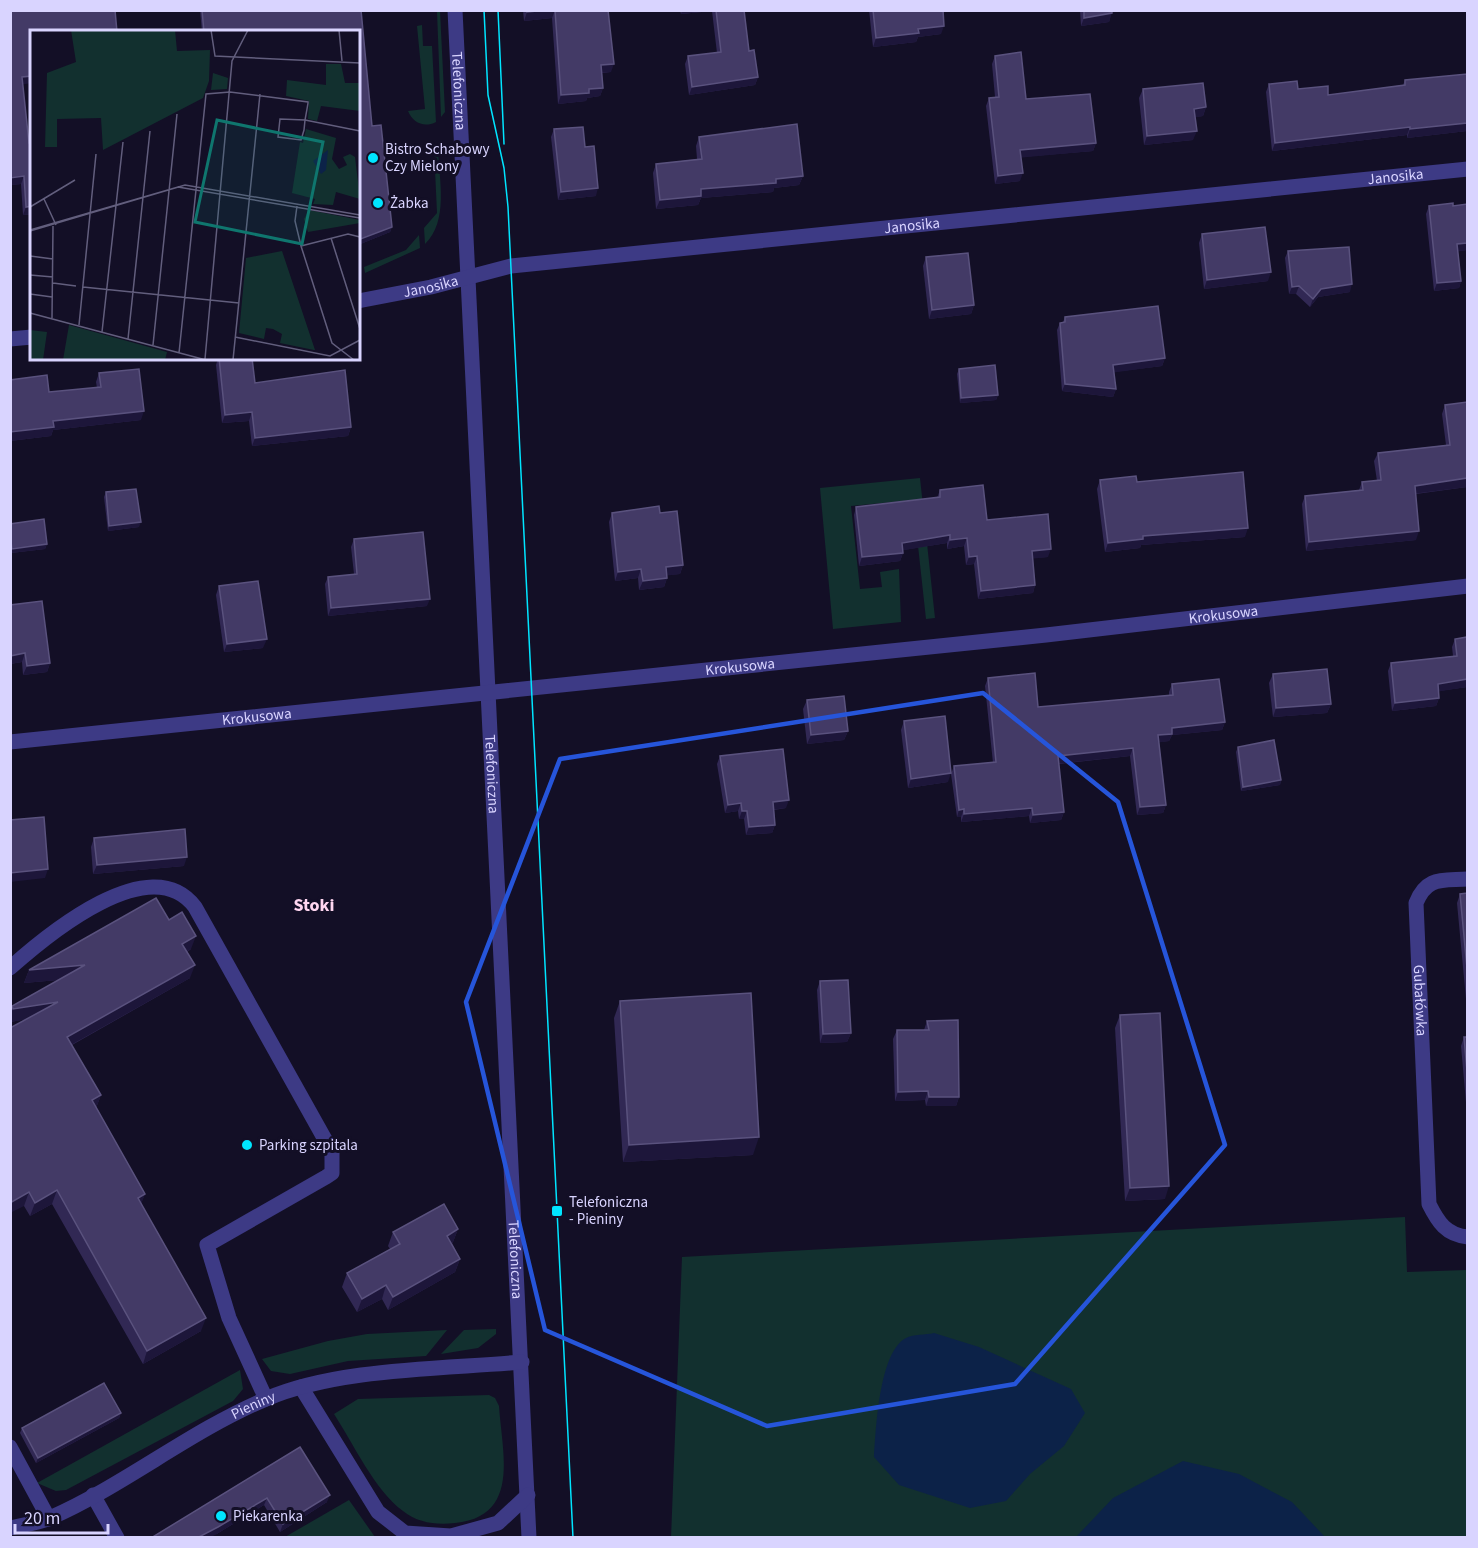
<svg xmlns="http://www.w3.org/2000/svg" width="1478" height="1548" font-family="'Source Sans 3',sans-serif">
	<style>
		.green { fill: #12302f }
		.water { fill: #0c2248 }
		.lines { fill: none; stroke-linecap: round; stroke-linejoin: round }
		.minor { stroke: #3d3a85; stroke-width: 15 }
		.tram { stroke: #00e5ff; stroke-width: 1.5 }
		.wall { fill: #312854 }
		.shaded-wall { fill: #1d163a }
		.building { fill: #433a66; stroke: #5a527e; stroke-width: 1.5 }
		.marked { fill: none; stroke: #2655da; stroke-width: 4.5; stroke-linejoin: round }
		.poi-dot { fill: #00e5ff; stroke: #130f26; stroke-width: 2 }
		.labels { text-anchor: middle; stroke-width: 6; stroke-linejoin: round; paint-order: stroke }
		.street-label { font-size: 15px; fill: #d9d4ff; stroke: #130f26 }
		.poi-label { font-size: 15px; fill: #d9d4ff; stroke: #130f26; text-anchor: start }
		.quarter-label { font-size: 18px; font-weight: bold; fill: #ffd6f0; stroke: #130f26 }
		.inset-road { fill: none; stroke: #625e7d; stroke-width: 1.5 }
		.view { fill: #0f766e; fill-opacity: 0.15; stroke: #0f766e; stroke-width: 3 }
		.inset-edge { fill: none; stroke: #d9d4ff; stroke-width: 3 }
	</style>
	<rect width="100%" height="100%" fill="#130f26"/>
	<g class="green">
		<path d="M 437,11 L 440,11 L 445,112 L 441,117 Z"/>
		<path d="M 422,25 L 423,46 L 432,46 L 436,122 C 424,128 413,123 408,111 L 425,109 L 417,26 Z"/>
		<path d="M 434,148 L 438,150 C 439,179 449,221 425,244 L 424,228 L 437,213 Z"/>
		<path d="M 419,235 L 420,248 L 365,273 L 364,267 L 406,250 Z"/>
		<path d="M 920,478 L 935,618 L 926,619 L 913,500 L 851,506 L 860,589 L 882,587 L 880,572 L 899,569 L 901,622 L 833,629 L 820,488 Z"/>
		<path d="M 1405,1217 L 1407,1272 L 1467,1270 L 1467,1537 L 671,1538 L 682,1257 Z"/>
		<path d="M 496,1329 L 496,1334 L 478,1348 L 441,1354 L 464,1330 Z"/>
		<path d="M 447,1330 L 426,1356 L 348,1361 L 290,1374 L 271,1371 L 262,1359 L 328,1341 L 367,1334 Z"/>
		<path d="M 240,1370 L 243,1389 L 233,1401 L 66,1490 L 56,1491 L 37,1483 Z"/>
		<path d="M 489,1395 L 495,1398 L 499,1406 C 502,1453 521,1516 455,1523 C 436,1525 418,1523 403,1511 C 375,1491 353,1443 334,1414 L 358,1399 Z"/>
		<path d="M 349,1500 L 375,1537 L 285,1537 Z"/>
	</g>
	<g class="water">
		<path d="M 934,1333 L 979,1347 L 1071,1389 L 1085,1413 L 1064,1446 L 1030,1474 L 1006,1501 L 970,1508 L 899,1485 L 874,1457 C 876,1429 879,1352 906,1338 C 913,1334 926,1335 934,1333 Z"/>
		<path d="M 1183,1461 L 1239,1474 L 1292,1502 L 1325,1537 L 1076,1537 L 1113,1498 Z"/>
	</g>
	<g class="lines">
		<g class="minor">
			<path id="s1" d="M 455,10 L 529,1538"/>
			<path id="s2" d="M 358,301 L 431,287 L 511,266 L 1468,169"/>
			<path d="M 10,339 L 32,337"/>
			<path id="s3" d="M 10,742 L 1046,635 L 1468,586"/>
			<path id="s4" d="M 1468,879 C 1442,881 1427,876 1416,903 L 1429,1204 C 1438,1222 1446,1235 1468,1237"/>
			<path d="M 10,968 C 47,935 151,848 195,907 L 332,1152 L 332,1173 L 326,1177 L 207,1245 L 229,1318 L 266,1399"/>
			<path d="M 301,1387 L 378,1512 L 405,1533 L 451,1536 L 498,1523 L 528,1495"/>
			<path d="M 10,1447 L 49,1519"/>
			<path d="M 93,1495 L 117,1538"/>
			<path id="s5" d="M 10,1528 C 23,1525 38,1523 50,1518 C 125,1485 190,1431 266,1399 C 337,1368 444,1369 522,1362"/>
		</g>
		<g class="tram">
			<path d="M 484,10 L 488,95 L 504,168 L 508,207 L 573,1538"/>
			<path d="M 498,10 L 504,144"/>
		</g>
	</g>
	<g class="wall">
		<path d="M 10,10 L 32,32 L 23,84 L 32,214 L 23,215 L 21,184 L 10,185 Z"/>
		<path d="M 200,10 L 361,10 L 372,126 L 392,227 L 390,232 L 358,245 L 358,32 L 202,32 Z"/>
		<path d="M 523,10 L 608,10 L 611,72 L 602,73 L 603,88 L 600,96 L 587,98 L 586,101 L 558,104 L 552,18 L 524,21 Z"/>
		<path d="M 680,10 L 744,10 L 749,51 L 758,77 L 755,85 L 689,95 L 685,64 L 688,56 L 717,53 L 712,11 L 681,14 Z"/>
		<path d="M 869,10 L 943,10 L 941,34 L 918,37 L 916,42 L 873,47 Z"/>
		<path d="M 1080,10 L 1112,10 L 1109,22 L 1081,26 Z"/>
		<path d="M 995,56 L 1026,99 L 1096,143 L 1093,151 L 1021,157 L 1020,181 L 995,184 L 986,106 L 989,98 L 995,97 L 992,64 Z"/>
		<path d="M 1467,74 L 1467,131 L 1407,138 L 1407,135 L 1272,151 L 1266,92 L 1269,84 L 1328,95 L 1403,85 L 1405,80 Z"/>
		<path d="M 1143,89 L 1206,107 L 1203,116 L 1195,117 L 1193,140 L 1144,145 L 1139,98 Z"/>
		<path d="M 554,129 L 585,147 L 596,196 L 558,200 L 551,137 Z"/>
		<path d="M 699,137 L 803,176 L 799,185 L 774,188 L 773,192 L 701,198 L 698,205 L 656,209 L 653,173 L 656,164 L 697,159 L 696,146 Z"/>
		<path d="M 1467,204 L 1467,250 L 1458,251 L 1461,281 L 1459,288 L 1434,291 L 1426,214 L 1429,206 L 1453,206 Z"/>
		<path d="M 1202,234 L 1268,281 L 1204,289 L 1199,243 Z"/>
		<path d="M 1288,251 L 1350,292 L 1318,297 L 1310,307 L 1296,294 L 1289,294 L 1285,258 Z"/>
		<path d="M 926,257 L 974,305 L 971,314 L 929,319 L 923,266 Z"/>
		<path d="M 1065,317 L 1165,358 L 1162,366 L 1113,372 L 1116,389 L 1113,397 L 1062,391 L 1057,330 L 1060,323 L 1063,322 Z"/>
		<path d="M 218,358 L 252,358 L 255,383 L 351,427 L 348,436 L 252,446 L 249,421 L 222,423 L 216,365 Z"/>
		<path d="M 959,369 L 998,395 L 996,400 L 960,403 L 957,374 Z"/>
		<path d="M 99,373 L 141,420 L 53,430 L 51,436 L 10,441 L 10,380 L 49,392 L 97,388 L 96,382 Z"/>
		<path d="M 1445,405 L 1467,487 L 1416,494 L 1416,540 L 1306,551 L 1302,504 L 1305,496 L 1359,490 L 1362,482 L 1377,481 L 1374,461 L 1378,453 L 1446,445 L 1442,414 Z"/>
		<path d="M 1100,480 L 1137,482 L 1245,537 L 1141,545 L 1140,548 L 1105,552 L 1097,489 Z"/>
		<path d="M 940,490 L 987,520 L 1048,557 L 1033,558 L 1035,585 L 1033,593 L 978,599 L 974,564 L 966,565 L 964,546 L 947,549 L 947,543 L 903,550 L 903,553 L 900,561 L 859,566 L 854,515 L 856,507 L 937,498 Z"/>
		<path d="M 106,492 L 139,527 L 108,531 L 104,497 Z"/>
		<path d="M 612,513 L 660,513 L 683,565 L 680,574 L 667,575 L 667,578 L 664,587 L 639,590 L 638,578 L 615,581 L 609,522 Z"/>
		<path d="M 10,524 L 47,544 L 45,549 L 11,553 Z"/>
		<path d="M 354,539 L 427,606 L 328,616 L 325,584 L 328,577 L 354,574 L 351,547 Z"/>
		<path d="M 219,586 L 263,648 L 224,652 L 216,595 Z"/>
		<path d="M 10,605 L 50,663 L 47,672 L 23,675 L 22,662 L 10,664 Z"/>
		<path d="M 1467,637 L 1467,687 L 1439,691 L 1439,698 L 1436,706 L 1392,711 L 1388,671 L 1391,663 L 1453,656 L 1452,647 L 1455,639 Z"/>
		<path d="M 1273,674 L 1331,704 L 1327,713 L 1273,717 L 1269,683 Z"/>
		<path d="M 988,678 L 1038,707 L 1169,695 L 1169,692 L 1172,684 L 1225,722 L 1222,730 L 1172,735 L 1169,741 L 1159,742 L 1166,805 L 1163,813 L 1137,815 L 1130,756 L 1059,764 L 1064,812 L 1061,820 L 1030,823 L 1029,816 L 961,822 L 961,817 L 957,817 L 951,774 L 954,766 L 993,763 L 985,686 Z"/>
		<path d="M 807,700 L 848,731 L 844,740 L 807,744 L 803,709 Z"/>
		<path d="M 904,721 L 948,782 L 908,788 L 901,730 Z"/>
		<path d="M 1238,747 L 1281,780 L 1280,785 L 1241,791 L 1236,752 Z"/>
		<path d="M 720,756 L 786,808 L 774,810 L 775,825 L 772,833 L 746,835 L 744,819 L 739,819 L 738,811 L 725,813 L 717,764 Z"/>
		<path d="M 94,838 L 184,866 L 93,874 L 91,847 Z"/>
		<path d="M 1467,893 L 1467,1010 L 1457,903 L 1460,894 Z"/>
		<path d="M 169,920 L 191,949 L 187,952 L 190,978 L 72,1045 L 101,1095 L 96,1108 L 145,1194 L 141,1203 L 201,1331 L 143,1364 L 52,1204 L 30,1216 L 24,1206 L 27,1019 L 10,1022 L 10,1009 L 12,1006 L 58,980 L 24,983 L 29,970 Z"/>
		<path d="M 820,981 L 851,1033 L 847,1042 L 820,1043 L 817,990 Z"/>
		<path d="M 620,1001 L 753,1155 L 623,1162 L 614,1018 Z"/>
		<path d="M 1120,1015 L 1165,1199 L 1125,1201 L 1115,1028 Z"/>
		<path d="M 927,1021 L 959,1097 L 956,1106 L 926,1106 L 925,1100 L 895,1101 L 893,1039 L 897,1030 L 924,1030 Z"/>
		<path d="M 1464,1037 L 1467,1037 L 1467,1114 L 1461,1046 Z"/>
		<path d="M 458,1229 L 453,1242 L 452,1243 L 460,1259 L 455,1272 L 388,1310 L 382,1299 L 357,1312 L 342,1287 L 347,1273 L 390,1249 L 388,1246 L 393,1232 Z"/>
		<path d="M 121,1413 L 119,1418 L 36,1463 L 20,1433 L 22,1428 Z"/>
		<path d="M 300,1447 L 327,1502 L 280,1532 L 264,1505 L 215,1535 Z"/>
	</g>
	<g class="shaded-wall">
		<path d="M 548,10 L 555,10 L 552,18 L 524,21 L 527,12 Z"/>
		<path d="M 682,10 L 713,10 L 712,11 L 681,14 Z"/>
		<path d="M 1112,13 L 1109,22 L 1081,26 L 1084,18 Z"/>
		<path d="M 944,26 L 941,34 L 918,37 L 916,42 L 873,47 L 876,38 L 918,29 Z"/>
		<path d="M 614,64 L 611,72 L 598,73 L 601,65 Z"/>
		<path d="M 32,76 L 32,83 L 19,85 L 22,77 Z"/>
		<path d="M 758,77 L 755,85 L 689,95 L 692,87 Z"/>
		<path d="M 603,88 L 600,96 L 587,98 L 586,101 L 558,104 L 561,95 L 589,89 Z"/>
		<path d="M 1206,107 L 1203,116 L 1191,118 L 1194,109 Z"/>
		<path d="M 1467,123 L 1467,131 L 1407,138 L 1410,129 Z"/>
		<path d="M 1410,127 L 1407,135 L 1272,151 L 1275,143 Z"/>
		<path d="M 1197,131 L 1193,140 L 1144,145 L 1147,136 Z"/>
		<path d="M 1096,143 L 1093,151 L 1017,158 L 1020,150 Z"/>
		<path d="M 1023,173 L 1020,181 L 995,184 L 998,176 Z"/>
		<path d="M 24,176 L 21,184 L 10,185 L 10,178 Z"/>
		<path d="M 803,176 L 799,185 L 774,188 L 773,192 L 701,198 L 698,205 L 656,209 L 660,200 L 701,189 L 776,179 Z"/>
		<path d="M 598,188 L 596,196 L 558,200 L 561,192 Z"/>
		<path d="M 32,206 L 32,214 L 23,215 L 26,207 Z"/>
		<path d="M 392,227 L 390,232 L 358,245 L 358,240 Z"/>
		<path d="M 1467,243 L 1467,250 L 1455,252 L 1457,244 Z"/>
		<path d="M 1271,272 L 1268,281 L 1204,289 L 1207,280 Z"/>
		<path d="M 1461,281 L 1459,288 L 1434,291 L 1437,283 Z"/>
		<path d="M 1352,284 L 1350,292 L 1318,297 L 1310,307 L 1313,299 L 1321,289 Z"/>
		<path d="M 1299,286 L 1296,294 L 1289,294 L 1292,287 Z"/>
		<path d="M 974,305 L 971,314 L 929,319 L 932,310 Z"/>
		<path d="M 1165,358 L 1162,366 L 1110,373 L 1113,365 Z"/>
		<path d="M 1065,384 L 1116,389 L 1113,397 L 1062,391 Z"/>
		<path d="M 998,395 L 996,400 L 960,403 L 961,398 Z"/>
		<path d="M 144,411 L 141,420 L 53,430 L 51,436 L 10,441 L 10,432 L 53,421 Z"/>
		<path d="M 252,412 L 249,421 L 222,423 L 225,415 Z"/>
		<path d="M 351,427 L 348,436 L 252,446 L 255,438 Z"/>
		<path d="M 1467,478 L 1467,487 L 1412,494 L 1415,486 Z"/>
		<path d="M 141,522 L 139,527 L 108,531 L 109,526 Z"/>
		<path d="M 1248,528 L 1245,537 L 1141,545 L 1140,548 L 1105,552 L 1108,543 L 1143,536 Z"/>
		<path d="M 1419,531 L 1416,540 L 1306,551 L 1309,542 Z"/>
		<path d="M 950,535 L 947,543 L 899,551 L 902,543 Z"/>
		<path d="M 967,538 L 964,546 L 947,549 L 950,540 Z"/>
		<path d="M 47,544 L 45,549 L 11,553 L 12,549 Z"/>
		<path d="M 1051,549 L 1048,557 L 1029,559 L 1032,551 Z"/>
		<path d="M 903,553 L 900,561 L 859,566 L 862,557 Z"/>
		<path d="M 977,556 L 974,564 L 966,565 L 969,557 Z"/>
		<path d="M 683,565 L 680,574 L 663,576 L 666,567 Z"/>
		<path d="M 641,569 L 638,578 L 615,581 L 618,572 Z"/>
		<path d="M 667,578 L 664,587 L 639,590 L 643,581 Z"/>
		<path d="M 1035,585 L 1033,593 L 978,599 L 981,591 Z"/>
		<path d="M 430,599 L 427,606 L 328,616 L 331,608 Z"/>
		<path d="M 267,639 L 263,648 L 224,652 L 227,644 Z"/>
		<path d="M 25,653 L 22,662 L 10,664 L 10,656 Z"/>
		<path d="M 50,663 L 47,672 L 23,675 L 27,666 Z"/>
		<path d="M 1467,679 L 1467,687 L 1435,692 L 1438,684 Z"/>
		<path d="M 1439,698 L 1436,706 L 1392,711 L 1395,703 Z"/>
		<path d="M 1331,704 L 1327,713 L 1273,717 L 1276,708 Z"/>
		<path d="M 1225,722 L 1222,730 L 1172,735 L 1169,741 L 1155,743 L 1158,735 L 1172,728 Z"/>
		<path d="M 848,731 L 844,740 L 807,744 L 811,735 Z"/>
		<path d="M 1133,748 L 1130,756 L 1055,764 L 1058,756 Z"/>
		<path d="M 951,773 L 948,782 L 908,788 L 911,779 Z"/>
		<path d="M 1281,780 L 1280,785 L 1241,791 L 1243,787 Z"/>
		<path d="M 789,800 L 786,808 L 770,810 L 773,802 Z"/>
		<path d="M 741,803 L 738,811 L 725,813 L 728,805 Z"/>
		<path d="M 1166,805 L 1163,813 L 1137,815 L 1140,807 Z"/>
		<path d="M 1032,808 L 1029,816 L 961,822 L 964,814 Z"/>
		<path d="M 964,809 L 961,817 L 957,817 L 959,810 Z"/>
		<path d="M 742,811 L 747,811 L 744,819 L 739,819 Z"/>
		<path d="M 1064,812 L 1061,820 L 1030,823 L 1033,815 Z"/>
		<path d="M 775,825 L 772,833 L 746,835 L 749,827 Z"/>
		<path d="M 187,857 L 184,866 L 93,874 L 97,865 Z"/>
		<path d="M 48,869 L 45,878 L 10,882 L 10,873 Z"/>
		<path d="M 196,936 L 191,949 L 178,957 L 182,944 Z"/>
		<path d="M 85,965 L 81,978 L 24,983 L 29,970 Z"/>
		<path d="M 195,965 L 190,978 L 62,1050 L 67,1037 Z"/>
		<path d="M 58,1002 L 53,1015 L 10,1022 L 10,1015 L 13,1009 Z"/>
		<path d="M 851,1033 L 847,1042 L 820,1043 L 823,1034 Z"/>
		<path d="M 928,1091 L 925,1100 L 895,1101 L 898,1092 Z"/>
		<path d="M 101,1095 L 96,1108 L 92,1100 Z"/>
		<path d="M 929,1097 L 959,1097 L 956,1106 L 926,1106 Z"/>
		<path d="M 759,1137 L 753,1155 L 623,1162 L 629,1145 Z"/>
		<path d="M 1169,1186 L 1165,1199 L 1125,1201 L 1130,1188 Z"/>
		<path d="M 57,1190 L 52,1204 L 30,1216 L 35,1203 Z"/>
		<path d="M 29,1192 L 24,1206 L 10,1213 L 10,1203 Z"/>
		<path d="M 145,1194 L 140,1207 L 138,1198 Z"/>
		<path d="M 458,1229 L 453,1242 L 442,1249 L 447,1236 Z"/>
		<path d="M 460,1259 L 455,1272 L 388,1310 L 393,1297 Z"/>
		<path d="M 386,1285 L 382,1299 L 357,1312 L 362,1299 Z"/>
		<path d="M 206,1318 L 201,1331 L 143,1364 L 147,1351 Z"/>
		<path d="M 121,1413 L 119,1418 L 36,1463 L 38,1458 Z"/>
		<path d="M 330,1495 L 327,1502 L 280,1532 L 283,1524 Z"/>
		<path d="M 267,1498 L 264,1505 L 215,1535 L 209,1538 L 197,1538 Z"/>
	</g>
	<g class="building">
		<path d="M 10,10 L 115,10 L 117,32 L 32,32 L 32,76 L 22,77 L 29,143 L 32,143 L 32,206 L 26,207 L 24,176 L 10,178 Z"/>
		<path d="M 202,10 L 361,10 L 372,126 L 381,125 L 392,227 L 358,240 L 358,32 L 204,32 Z"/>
		<path d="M 527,10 L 548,10 L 527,12 Z"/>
		<path d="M 555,10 L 608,10 L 614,64 L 601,65 L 603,88 L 589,89 L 589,93 L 561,95 Z"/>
		<path d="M 716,10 L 744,10 L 749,51 L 754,50 L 758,77 L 692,87 L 688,56 L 721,52 Z"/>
		<path d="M 873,10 L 943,10 L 944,26 L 918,29 L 919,33 L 876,38 Z"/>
		<path d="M 1084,10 L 1112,10 L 1112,13 L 1084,18 Z"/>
		<path d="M 1021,52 L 1026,99 L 1090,94 L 1096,143 L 1020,150 L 1023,173 L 998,176 L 989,98 L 999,97 L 995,56 Z"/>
		<path d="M 1467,74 L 1467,123 L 1410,129 L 1410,127 L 1275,143 L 1269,84 L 1297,81 L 1298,89 L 1328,86 L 1328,95 L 1405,85 L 1405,80 Z"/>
		<path d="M 1203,83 L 1206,107 L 1194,109 L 1197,131 L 1147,136 L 1143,89 Z"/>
		<path d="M 797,124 L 803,176 L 776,179 L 776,183 L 701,189 L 701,196 L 660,200 L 656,164 L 702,159 L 699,137 Z"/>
		<path d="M 583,127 L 585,147 L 594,146 L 598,188 L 561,192 L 554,129 Z"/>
		<path d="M 1453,203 L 1453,206 L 1467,204 L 1467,243 L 1457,244 L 1461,281 L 1437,283 L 1429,206 Z"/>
		<path d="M 1265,227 L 1271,272 L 1207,280 L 1202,234 Z"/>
		<path d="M 1349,247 L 1352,284 L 1321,289 L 1313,299 L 1299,286 L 1292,287 L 1288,251 Z"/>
		<path d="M 968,253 L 974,305 L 932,310 L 926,257 Z"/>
		<path d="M 1158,306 L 1165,358 L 1113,365 L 1116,389 L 1065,384 L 1060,323 L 1065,322 L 1065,317 Z"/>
		<path d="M 219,358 L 252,358 L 255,383 L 345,370 L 351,427 L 255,438 L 252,412 L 225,415 Z"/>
		<path d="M 995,365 L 998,395 L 961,398 L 959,369 Z"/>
		<path d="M 139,369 L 144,411 L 53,421 L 54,427 L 10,432 L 10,380 L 47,375 L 49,392 L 101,387 L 99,373 Z"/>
		<path d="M 1467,402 L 1467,478 L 1415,486 L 1419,531 L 1309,542 L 1305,496 L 1363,490 L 1362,482 L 1381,480 L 1378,453 L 1450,445 L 1445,405 Z"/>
		<path d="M 1243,472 L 1248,528 L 1143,536 L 1143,539 L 1108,543 L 1100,480 L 1136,476 L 1137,482 Z"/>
		<path d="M 983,485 L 987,520 L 1048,514 L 1051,549 L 1032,551 L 1035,585 L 981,591 L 977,556 L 969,557 L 967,538 L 950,540 L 950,535 L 902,543 L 903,553 L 862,557 L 856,507 L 940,497 L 940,490 Z"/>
		<path d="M 136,489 L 141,522 L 109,526 L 106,492 Z"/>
		<path d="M 659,506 L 660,513 L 677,511 L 683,565 L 666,567 L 667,578 L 643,581 L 641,569 L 618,572 L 612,513 Z"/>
		<path d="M 44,519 L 47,544 L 12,549 L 10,534 L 10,524 Z"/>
		<path d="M 423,532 L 430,599 L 331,608 L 328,577 L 357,574 L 354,539 Z"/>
		<path d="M 258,581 L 267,639 L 227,644 L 219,586 Z"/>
		<path d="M 42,601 L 50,663 L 27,666 L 25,653 L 10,656 L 10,605 Z"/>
		<path d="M 1467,637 L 1467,679 L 1438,684 L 1439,698 L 1395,703 L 1391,663 L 1457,656 L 1455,639 Z"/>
		<path d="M 1327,669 L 1331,704 L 1276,708 L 1273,674 Z"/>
		<path d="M 1035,673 L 1038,707 L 1173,695 L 1172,684 L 1219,679 L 1225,722 L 1172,728 L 1172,734 L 1158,735 L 1166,805 L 1140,807 L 1133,748 L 1058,756 L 1064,812 L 1033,815 L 1032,808 L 964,814 L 964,809 L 959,810 L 954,766 L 996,762 L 988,678 Z"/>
		<path d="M 844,696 L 848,731 L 811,735 L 807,700 Z"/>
		<path d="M 945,716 L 951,773 L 911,779 L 904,721 Z"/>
		<path d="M 1274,740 L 1281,780 L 1243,787 L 1238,747 Z"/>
		<path d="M 783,749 L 789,800 L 773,802 L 775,825 L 749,827 L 747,811 L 742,811 L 741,803 L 728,805 L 720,756 Z"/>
		<path d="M 44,817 L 48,869 L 10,873 L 10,820 Z"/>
		<path d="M 185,829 L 187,857 L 97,865 L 94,838 Z"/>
		<path d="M 1467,893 L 1467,968 L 1460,894 Z"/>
		<path d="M 156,898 L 169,920 L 182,912 L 196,936 L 182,944 L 195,965 L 67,1037 L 101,1095 L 92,1100 L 145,1194 L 138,1198 L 206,1318 L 147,1351 L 57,1190 L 35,1203 L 29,1192 L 10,1203 L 10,1028 L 58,1002 L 13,1009 L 12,1006 L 85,965 L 29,970 Z"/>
		<path d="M 848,980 L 851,1033 L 823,1034 L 820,981 Z"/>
		<path d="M 751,993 L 759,1137 L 629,1145 L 620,1001 Z"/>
		<path d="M 1160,1013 L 1169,1186 L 1130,1188 L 1120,1015 Z"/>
		<path d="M 958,1020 L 959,1097 L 929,1097 L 928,1091 L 898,1092 L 897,1030 L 929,1030 L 927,1021 Z"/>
		<path d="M 1464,1037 L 1467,1037 L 1467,1071 Z"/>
		<path d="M 444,1204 L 458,1229 L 447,1236 L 460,1259 L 393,1297 L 386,1285 L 362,1299 L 347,1273 L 400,1244 L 393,1232 Z"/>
		<path d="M 104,1383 L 121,1413 L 38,1458 L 22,1428 Z"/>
		<path d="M 300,1447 L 330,1495 L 283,1524 L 267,1498 L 218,1527 L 197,1538 L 151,1538 Z"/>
	</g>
	<path class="marked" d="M 983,693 L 1118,802 L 1225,1145 L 1015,1384 L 767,1426 L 545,1330 L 466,1002 L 560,759 Z"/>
	<g class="poi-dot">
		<circle cx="373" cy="158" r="6"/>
		<circle cx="378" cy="203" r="6"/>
		<circle cx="247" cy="1145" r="6"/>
		<rect x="551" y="1205" width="12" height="12" rx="3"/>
		<circle cx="221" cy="1516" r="6"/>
	</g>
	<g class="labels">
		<g class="street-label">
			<text dy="5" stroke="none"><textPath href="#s1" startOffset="81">Telefoniczna</textPath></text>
			<text dy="5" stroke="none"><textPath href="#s2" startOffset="1046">Janosika</textPath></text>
			<text dy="5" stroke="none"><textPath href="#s2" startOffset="560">Janosika</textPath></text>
			<text dy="5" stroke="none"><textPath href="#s2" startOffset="74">Janosika</textPath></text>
			<text dy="5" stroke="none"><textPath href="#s3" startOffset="1220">Krokusowa</textPath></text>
			<text dy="5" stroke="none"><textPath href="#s3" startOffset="734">Krokusowa</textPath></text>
			<text dy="5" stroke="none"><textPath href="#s3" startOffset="248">Krokusowa</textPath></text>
			<text dy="5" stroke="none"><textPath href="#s1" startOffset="765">Telefoniczna</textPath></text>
			<text dy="5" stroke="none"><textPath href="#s4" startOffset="160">Gubałówka</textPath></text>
			<text dy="5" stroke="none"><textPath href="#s1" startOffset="1251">Telefoniczna</textPath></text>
			<text dy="5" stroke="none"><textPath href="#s5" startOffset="274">Pieniny</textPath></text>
		</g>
		<g class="poi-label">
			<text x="385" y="154">Bistro Schabowy<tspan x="385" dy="17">Czy Mielony</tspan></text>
			<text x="390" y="208">Żabka</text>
			<text x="259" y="1150">Parking szpitala</text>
			<text x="569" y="1207">Telefoniczna<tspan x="569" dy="17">- Pieniny</tspan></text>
			<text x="233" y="1521">Piekarenka</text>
		</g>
		<g class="quarter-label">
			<text x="314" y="911">Stoki</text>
		</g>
	</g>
	<g transform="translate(30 30)">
		<rect width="330" height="330" fill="#130f26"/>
		<path d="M 41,0 L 145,0 L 147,21 L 180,20 L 179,51 L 173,68 L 73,120 L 71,88 L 27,89 L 27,117 L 15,117 L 17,43 L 46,32 ZM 296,34 L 311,34 L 315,53 L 330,53 L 330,81 L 291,76 L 287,91 L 278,89 L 279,71 L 256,66 L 257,50 L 296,55 ZM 183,43 L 198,48 L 197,59 L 181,60 ZM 276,99 L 306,108 L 302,129 L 309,139 L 317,135 L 313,127 L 320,124 L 325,127 L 330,169 L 306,162 L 303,175 L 283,174 L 285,169 L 262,163 L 270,112 L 273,113 ZM 279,180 L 330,190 L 330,193 L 278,202 L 274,189 ZM 252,221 L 285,320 L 284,320 L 250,313 L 252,304 L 243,299 L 236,298 L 234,309 L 209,303 L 216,228 ZM 39,295 L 137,322 L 135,330 L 33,330 ZM 0,300 L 17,302 L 13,330 L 0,330 Z" fill="#12302f"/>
		<path d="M 298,120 L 296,140 L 291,144 L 283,131 Z" fill="#0c2248"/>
		<path class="inset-road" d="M 181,0 L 185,26 L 330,33M 309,0 L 312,31M 14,169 L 26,195M 267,176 L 265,191 L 271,216 L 302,313 L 324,330M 0,177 L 45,150M 0,200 L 148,157 L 330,188M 0,201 L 155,155 L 330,185M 301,208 L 330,299M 271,216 L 318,204 L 330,207M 0,226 L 23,229M 0,245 L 23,247M 23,253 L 46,256M 53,257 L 209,273M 0,264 L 22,267M 0,283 L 176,330M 22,288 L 23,196M 49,295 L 66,124M 72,302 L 93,112M 205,307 L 300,326 L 330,310M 98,309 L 120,101M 123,315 L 147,84M 149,323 L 176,64 L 200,62 L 278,72 L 278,73 L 277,79 L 275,90 L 274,100 L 271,110 L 248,107 L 250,89 L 275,90 L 330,101M 175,329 L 202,31 L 218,0M 203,330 L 230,64"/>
		<path class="view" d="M 187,90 L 293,112 L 272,214 L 165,192 Z"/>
		<rect width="330" height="330" class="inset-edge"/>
	</g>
	<rect width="1478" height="1548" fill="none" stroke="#d9d4ff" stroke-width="24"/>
	<path d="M15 1524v9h93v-9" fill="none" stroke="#d9d4ff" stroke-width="3"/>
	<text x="24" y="1524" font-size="18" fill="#d9d4ff" stroke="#130f26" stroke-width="4.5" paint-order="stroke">20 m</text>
</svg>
